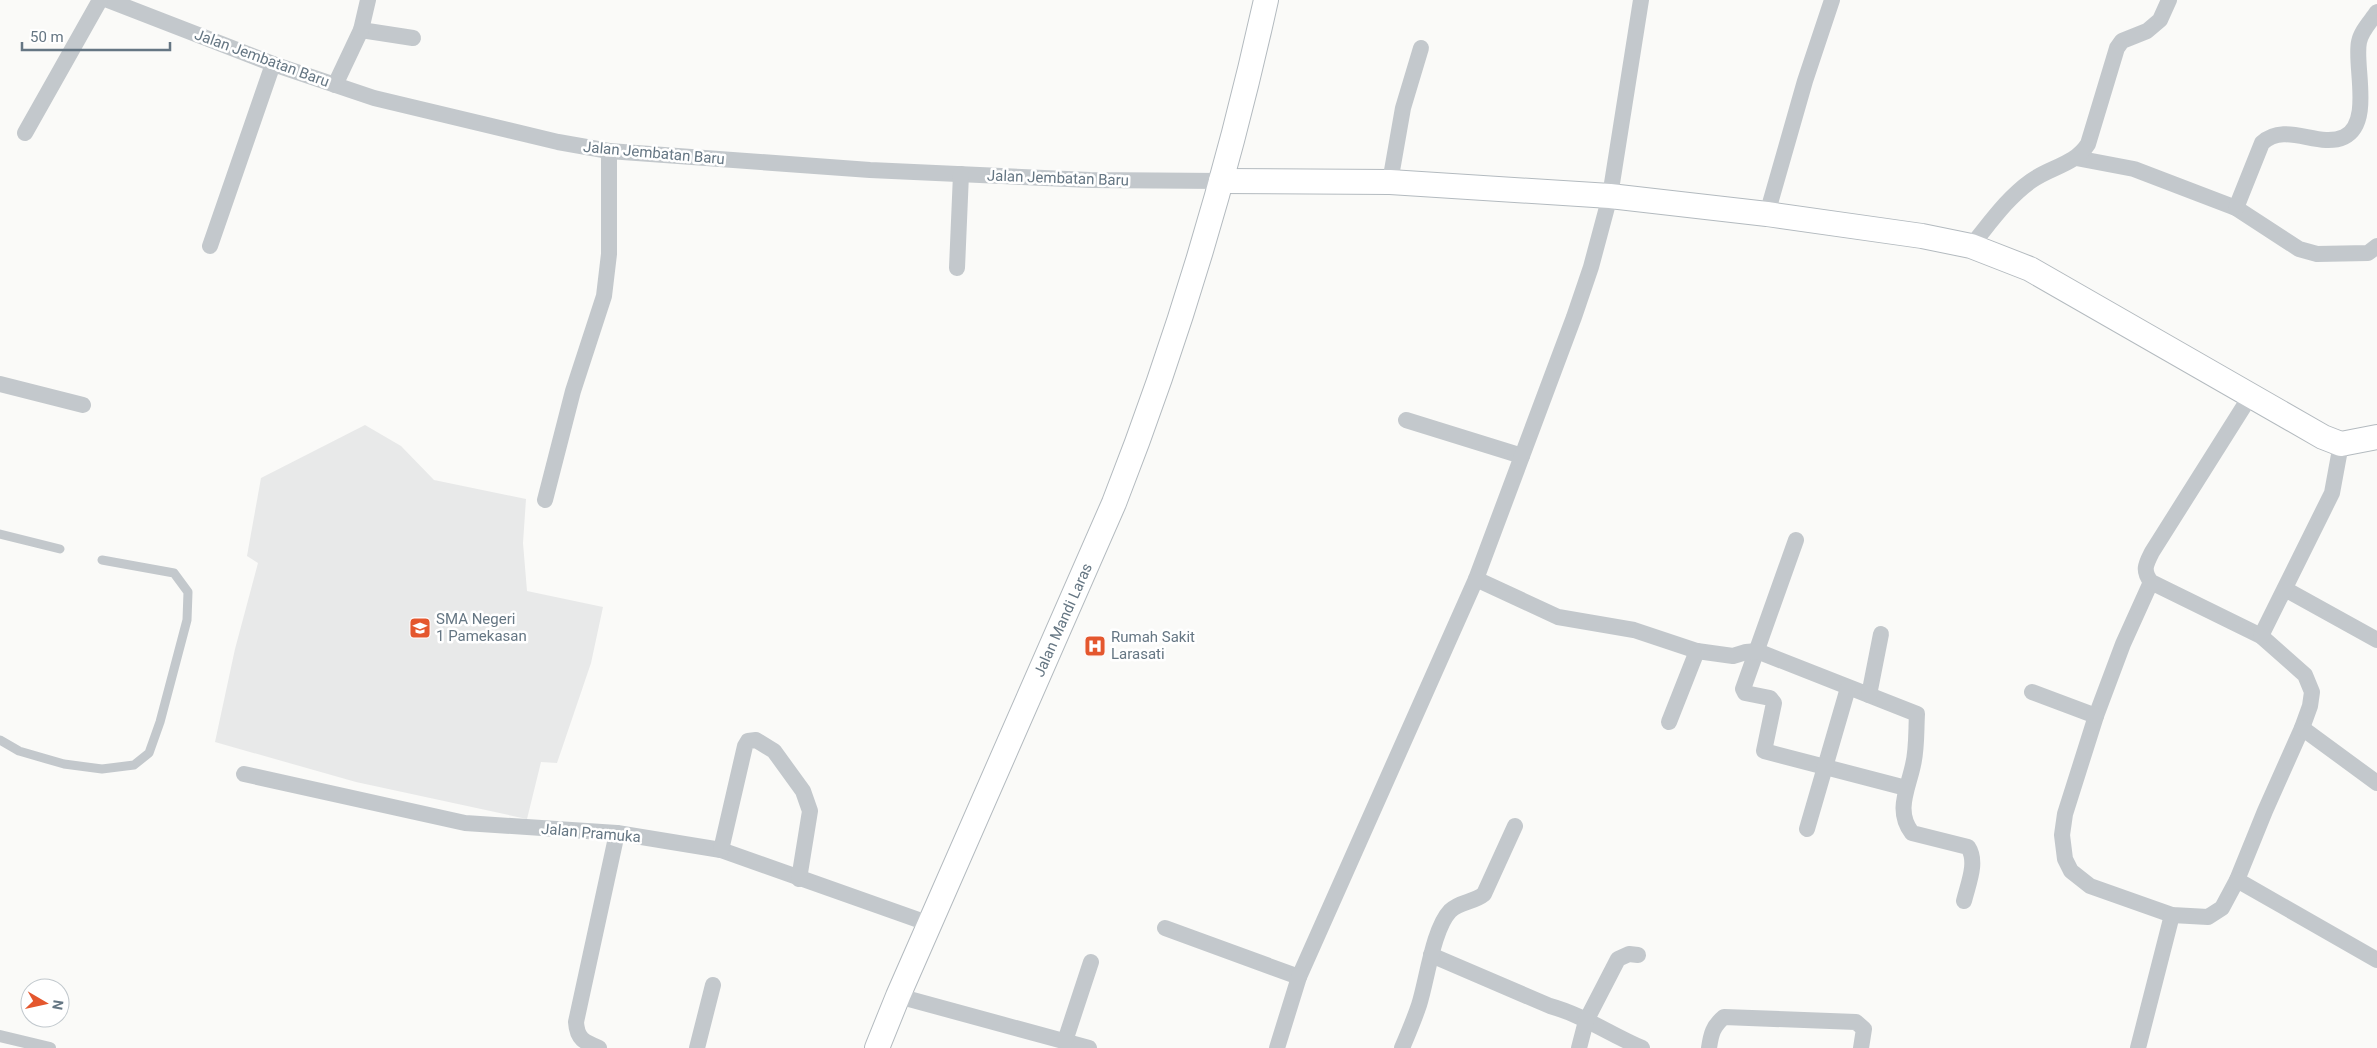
<svg xmlns="http://www.w3.org/2000/svg" width="2377" height="1048" font-family="Roboto,sans-serif">
	<style>
		.built { fill: #e8e9e9 }
		.lines { fill: none; stroke-linecap: round; stroke-linejoin: round }
		.secondary-casing { stroke: #b3babf; stroke-width: 26 }
		.service { stroke: #c3c8cc; stroke-width: 9 }
		.pedestrian { stroke: #c3c8cc; stroke-width: 12 }
		.minor { stroke: #c3c8cc; stroke-width: 16 }
		.secondary { stroke: #fff; stroke-width: 24 }
		.labels { text-anchor: middle; stroke-width: 5; stroke-linejoin: round; paint-order: stroke }
		.street-label { font-size: 15px; fill: #657683; stroke: #fff }
		.poi-label { font-size: 15px; fill: #657683; stroke: #fff; text-anchor: start }
	</style>
	<rect width="100%" height="100%" fill="#fafaf8"/>
	<path class="built" d="M 365,425 L 401,446 L 434,480 L 526,499 L 523,543 L 527,591 L 603,607 L 591,663 L 557,763 L 541,762 L 527,819 L 356,782 L 215,742 L 235,649 L 258,563 L 247,556 L 261,478 Z"/>
	<g class="lines">
		<g class="secondary-casing">
			<g id="secondary">
				<path d="M 1221,181 L 1390,182 L 1610,196 L 1767,214 L 1922,236 L 1971,246 L 2030,269 L 2323,437 L 2341,444 L 2377,437"/>
				<path d="M 877,1048 L 898,996 L 1114,503 C 1178,340 1228,172 1266,0"/>
			</g>
		</g>
		<g class="service">
			<path d="M 0,534 L 60,549"/>
			<path d="M 0,740 L 19,751 L 64,764 L 102,769 L 134,765 L 149,753 L 160,722 L 187,620 L 188,592 L 174,573 L 102,560"/>
		</g>
		<path class="pedestrian" d="M 0,1036 L 50,1048"/>
		<g class="minor">
			<path d="M 108,0 L 273,64 L 374,98 L 558,142 L 609,151 L 870,170 L 1090,180 L 1221,181"/>
			<path d="M 361,30 L 413,38"/>
			<path d="M 335,85 L 361,30 L 368,0"/>
			<path d="M 25,133 L 100,0"/>
			<path d="M 2076,158 L 2134,169 L 2236,208 L 2299,249 L 2317,254 L 2368,253 L 2377,246"/>
			<path d="M 1390,182 L 1403,108 L 1421,48"/>
			<path d="M 2236,208 L 2262,143 C 2286,121 2318,149 2344,137 C 2373,123 2354,65 2359,42 C 2361,31 2371,21 2377,12"/>
			<path d="M 1767,214 L 1805,81 L 1832,0"/>
			<path d="M 210,246 L 273,64"/>
			<path d="M 1971,246 C 1990,223 2007,198 2031,181 C 2050,167 2075,165 2088,144 L 2117,48 L 2122,41 L 2147,31 L 2160,20 L 2169,0"/>
			<path d="M 957,268 L 961,174"/>
			<path d="M 0,384 L 83,405"/>
			<path d="M 1406,420 L 1522,456"/>
			<path d="M 545,500 L 573,391 L 604,296 L 609,254 L 609,151"/>
			<path d="M 1796,540 L 1743,689 L 1745,693 L 1770,698 L 1774,703 L 1764,751 L 1906,788"/>
			<path d="M 1476,579 L 1558,617 L 1634,630 L 1697,651 L 1733,656 L 1746,652 L 1757,651 L 1917,714 C 1916,731 1917,749 1913,765 C 1908,789 1895,811 1912,833 L 1968,847 C 1978,862 1968,884 1964,901"/>
			<path d="M 2151,582 L 2123,644 L 2096,716 L 2065,814 L 2062,835 L 2065,859 L 2071,871 L 2090,886 L 2172,915 L 2208,917 L 2222,908 L 2237,880 L 2265,811 L 2302,728 L 2310,706 L 2312,692 L 2305,675 L 2261,636 L 2151,582 C 2142,570 2146,564 2152,552 L 2251,395"/>
			<path d="M 2285,589 L 2377,640"/>
			<path d="M 2261,636 L 2332,493 L 2341,444"/>
			<path d="M 2032,692 L 2096,716"/>
			<path d="M 1869,695 L 1881,634"/>
			<path d="M 1669,722 L 1697,651"/>
			<path d="M 2302,728 L 2377,783"/>
			<path d="M 244,774 L 465,823 L 617,833 L 721,850 L 930,924"/>
			<path d="M 1807,829 L 1848,688"/>
			<path d="M 721,850 L 745,746 L 748,741 L 756,740 L 774,751 L 803,791 L 810,811 L 799,879"/>
			<path d="M 2237,880 L 2377,960"/>
			<path d="M 1165,928 L 1299,977"/>
			<path d="M 1431,955 L 1550,1006 C 1583,1015 1611,1035 1642,1048"/>
			<path d="M 898,996 L 1089,1048"/>
			<path d="M 1065,1041 L 1091,962"/>
			<path d="M 599,1048 C 584,1042 577,1039 576,1022 L 617,833"/>
			<path d="M 697,1048 L 713,985"/>
			<path d="M 1277,1048 L 1299,977 L 1476,579 L 1574,317 L 1591,267 L 1610,196 L 1641,0"/>
			<path d="M 1402,1048 C 1408,1034 1414,1020 1419,1005 C 1427,980 1433,929 1450,911 C 1460,901 1473,903 1484,894 L 1515,826"/>
			<path d="M 1579,1048 L 1586,1021 L 1618,959 L 1629,954 L 1638,955"/>
			<path d="M 1709,1048 C 1711,1034 1713,1026 1724,1017 L 1856,1022 L 1864,1029 L 1861,1048"/>
			<path d="M 2138,1048 L 2172,915"/>
		</g>
		<use href="#secondary" class="secondary"/>
	</g>
	<defs>
		<g id="school-square" transform="scale(1.125)"><rect x="-9" y="-9" width="18" height="18" rx="4" fill="#e4572e" stroke="#fff"/><path d="M0-5L7-2L0 1L-7-2ZM-4 1L0 2.5L4 1V4Q0 6-4 4Z" fill="#fff"/></g>
		<g id="hospital-square" transform="scale(1.125)"><rect x="-9" y="-9" width="18" height="18" rx="4" fill="#e4572e" stroke="#fff"/><path d="M-5-5h3v3.5h4V-5h3V5h-3V1.5h-4V5h-3Z" fill="#fff"/></g>
	</defs>
	<g fill-rule="evenodd">
		<use href="#school-square" x="420" y="628"/>
		<use href="#hospital-square" x="1095" y="646"/>
	</g>
	<g class="labels">
		<g class="street-label">
			<text transform="translate(262 58) rotate(20)" y="5">Jalan Jembatan Baru</text>
			<text transform="translate(654 153) rotate(5)" y="5">Jalan Jembatan Baru</text>
			<text transform="translate(1058 178) rotate(2)" y="5">Jalan Jembatan Baru</text>
			<text transform="translate(1063 620) rotate(-66)" y="5">Jalan Mandi Laras</text>
			<text transform="translate(591 833) rotate(5)" y="5">Jalan Pramuka</text>
		</g>
		<g class="poi-label">
			<text x="436" y="624">SMA Negeri<tspan x="436" dy="17">1 Pamekasan</tspan></text>
			<text x="1111" y="642">Rumah Sakit<tspan x="1111" dy="17">Larasati</tspan></text>
		</g>
	</g>
	<g transform="translate(45 1003) rotate(99)"><circle r="24" fill="#ffffff" stroke="#c1c8cd"/>
	<path d="M0-4L9 19L0 12L-9 19Z" fill="#e4572e"/>
	<text y="-8" font-size="14" font-weight="bold" text-anchor="middle" fill="#657683">N</text>
	</g>
	<path d="M22 42v8h148v-8" fill="none" stroke="#657683" stroke-width="2.5"/>
	<text x="30" y="42" font-size="15" fill="#657683" stroke="#ffffff" stroke-width="4" paint-order="stroke">50 m</text>
</svg>
